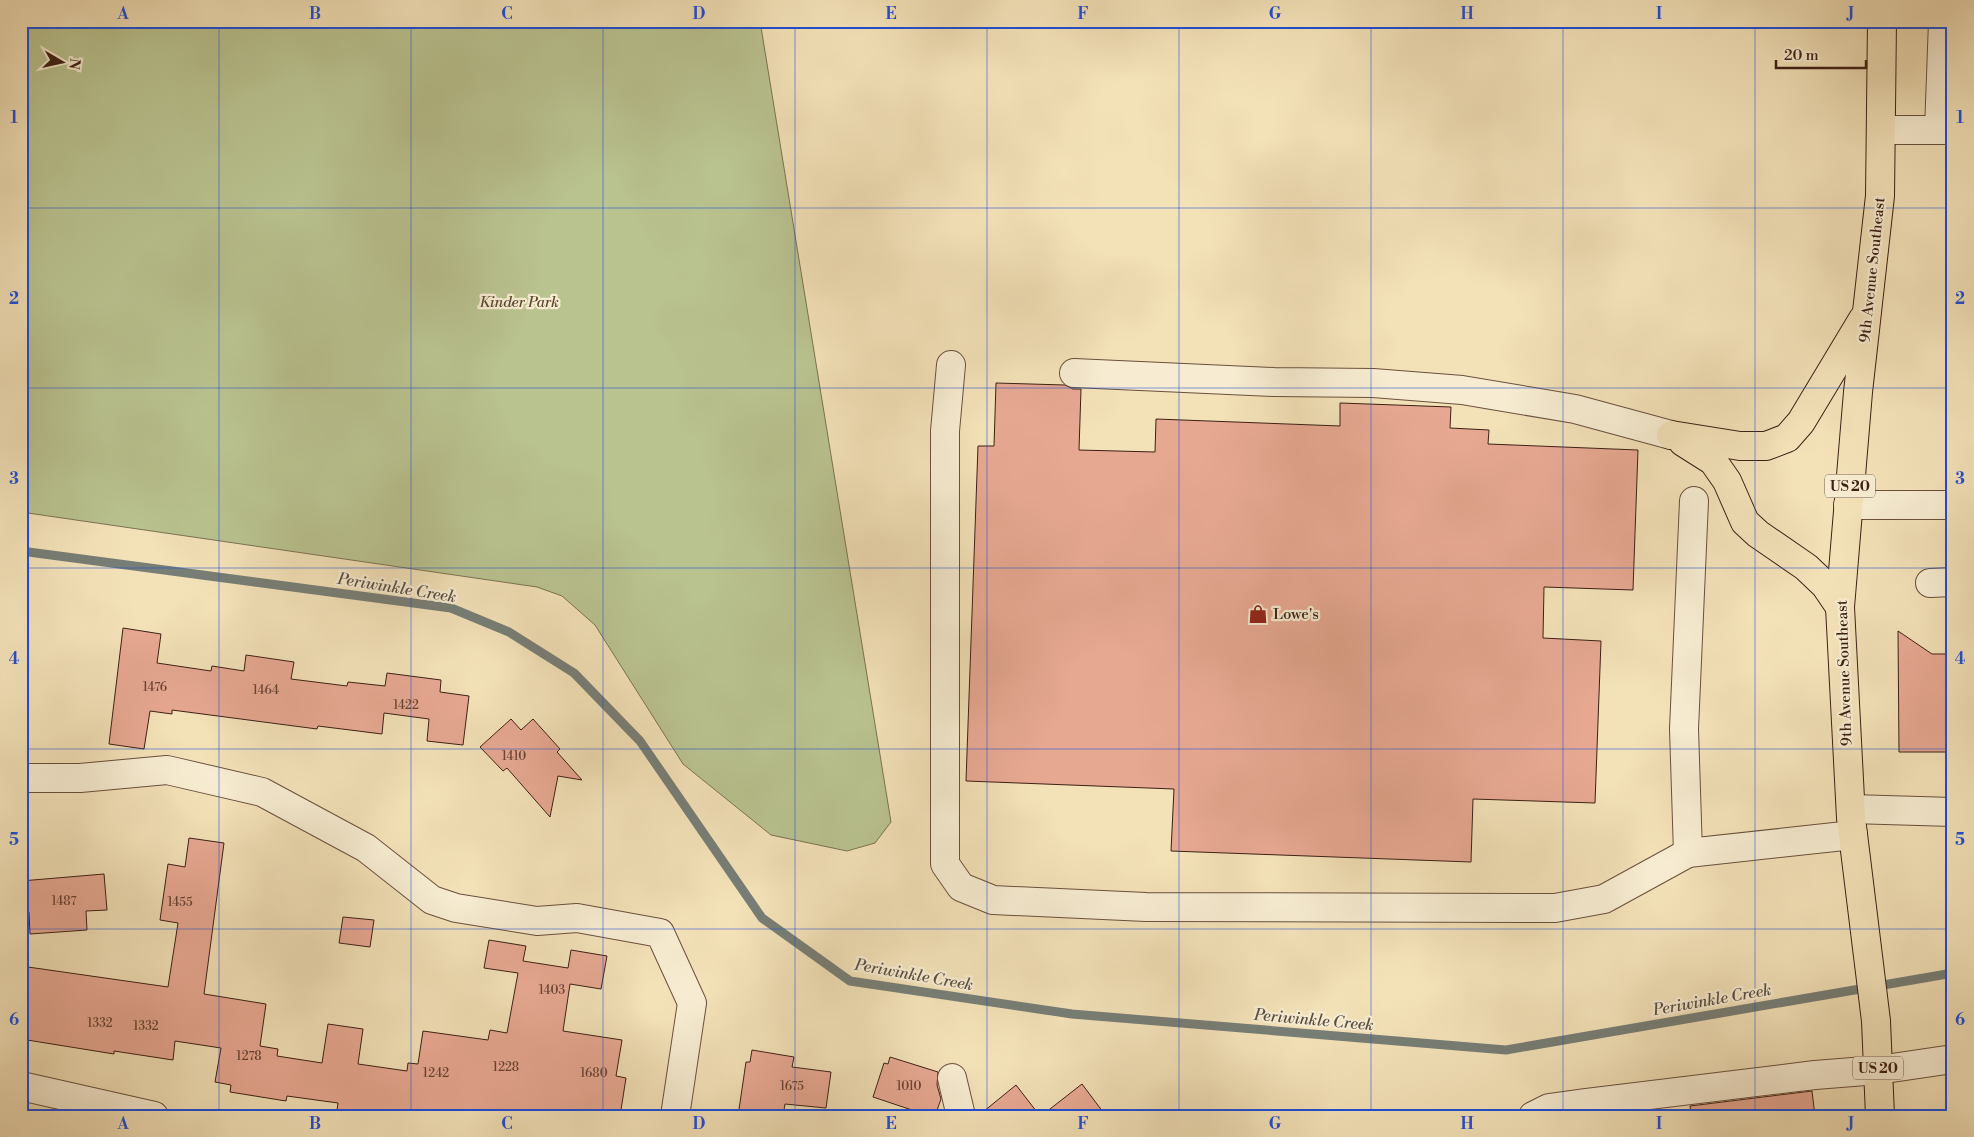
<svg xmlns="http://www.w3.org/2000/svg" width="1974" height="1137" font-family="'Libre Bodoni',serif">
	<style>
		.green { fill: #b9c390; stroke: #7b7252 }
		.lines { fill: none; stroke-linecap: round; stroke-linejoin: round }
		.stream { stroke: #777e76; stroke-width: 9 }
		.building { fill: #e7a892; stroke: #3d2014 }
		.minor-casing { stroke: #6a503d; stroke-width: 30 }
		.highway-casing { stroke: #3d2014; stroke-width: 30 }
		.minor { stroke: #f7ecd1; stroke-width: 28 }
		.highway { stroke: #f3e1b8; stroke-width: 28 }
		.grid { fill: none; stroke: #1d4ed8; stroke-width: 1; stroke-opacity: 0.55 }
		.labels { text-anchor: middle; stroke-width: 4.5; stroke-linejoin: round; paint-order: stroke }
		.number-label { font-size: 12px; fill: #684234 }
		.shield { fill: #f7ecd1; stroke: #755d4d; stroke-width: 1 }
		.shield-label { font-size: 14px; font-weight: bold; fill: #3d2014 }
		.street-label { font-size: 15px; fill: #3d2014; stroke: #f7ecd1 }
		.park-label { font-size: 15px; font-style: italic; fill: #5c4933; stroke: #f7ecd1 }
		.poi-label { font-size: 15px; fill: #3d2014; stroke: #f7ecd1; text-anchor: start }
		.water-label { font-size: 16px; font-style: italic; fill: #5a4f45; stroke: #f7ecd1 }
		.neatline { fill: none; stroke: #1d4ed8; stroke-width: 2 }
		.grid-label { font-size: 16px; text-anchor: middle; font-weight: bold; fill: #1d4ed8 }
	</style>
	<rect width="100%" height="100%" fill="#f3e1b8"/>
	<filter id="stains"><feTurbulence type="fractalNoise" baseFrequency=".004" numOctaves="4"/><feColorMatrix values="0 0 0 0 .2 0 0 0 0 .09 0 0 0 0 .02 0 0 0 .5 -.17"/></filter>
	<radialGradient id="worn" r=".72"><stop offset=".6" stop-color="#630" stop-opacity="0"/><stop offset="1" stop-color="#630" stop-opacity=".3"/></radialGradient>
	<path class="green" d="M 21,21 L 760,21 L 891,822 L 875,843 L 847,851 L 771,835 L 683,764 L 595,625 L 562,596 L 537,587 L 21,512 Z"/>
	<g class="lines">
		<path class="stream" d="M 21,551 L 451,608 L 509,632 L 574,673 L 640,741 L 762,918 L 850,981 L 1072,1014 L 1506,1050 L 1953,973"/>
	</g>
	<g class="building">
		<path d="M 996,383 L 1065,385 L 1073,389 L 1081,389 L 1079,450 L 1155,452 L 1156,419 L 1340,426 L 1340,403 L 1451,407 L 1450,428 L 1489,430 L 1488,444 L 1638,450 L 1633,590 L 1544,587 L 1543,638 L 1601,641 L 1595,803 L 1473,799 L 1471,862 L 1171,851 L 1174,789 L 966,781 L 978,446 L 994,446 Z"/>
		<path d="M 123,628 L 161,634 L 157,663 L 211,671 L 212,666 L 244,671 L 246,655 L 294,662 L 291,679 L 347,686 L 348,682 L 385,686 L 387,673 L 441,680 L 440,692 L 469,696 L 463,745 L 427,741 L 429,719 L 384,713 L 382,734 L 318,726 L 317,729 L 172,710 L 172,714 L 150,711 L 144,749 L 109,744 Z"/>
		<path d="M 1898,631 L 1932,654 L 1953,654 L 1953,752 L 1899,752 Z"/>
		<path d="M 511,719 L 521,730 L 533,719 L 560,749 L 557,752 L 582,780 L 558,776 L 550,817 L 507,768 L 503,771 L 480,747 Z"/>
		<path d="M 189,838 L 224,843 L 204,994 L 266,1004 L 260,1046 L 278,1049 L 277,1056 L 322,1063 L 328,1024 L 363,1029 L 358,1064 L 407,1071 L 408,1063 L 418,1064 L 423,1031 L 488,1040 L 490,1030 L 507,1033 L 518,973 L 484,968 L 489,940 L 526,946 L 523,961 L 568,968 L 571,950 L 607,956 L 601,989 L 570,984 L 563,1031 L 622,1040 L 616,1076 L 626,1078 L 620,1116 L 436,1116 L 406,1111 L 405,1116 L 365,1112 L 364,1113 L 337,1110 L 338,1103 L 287,1096 L 286,1101 L 230,1092 L 231,1085 L 215,1082 L 221,1048 L 175,1041 L 173,1060 L 114,1051 L 114,1054 L 21,1039 L 21,966 L 168,987 L 178,923 L 160,920 L 168,864 L 185,867 Z"/>
		<path d="M 104,874 L 107,910 L 86,911 L 87,930 L 30,934 L 29,912 L 21,912 L 21,881 Z"/>
		<path d="M 343,917 L 374,920 L 370,947 L 339,943 Z"/>
		<path d="M 752,1050 L 794,1057 L 792,1067 L 831,1072 L 826,1108 L 785,1104 L 783,1116 L 738,1116 L 746,1062 L 750,1062 Z"/>
		<path d="M 890,1057 L 938,1072 L 937,1085 L 941,1099 L 935,1116 L 930,1116 L 873,1097 L 884,1063 L 888,1064 Z"/>
		<path d="M 1082,1084 L 1106,1116 L 1041,1116 Z"/>
		<path d="M 1016,1085 L 1040,1116 L 978,1116 Z"/>
		<path d="M 1812,1091 L 1815,1116 L 1691,1116 L 1690,1106 Z"/>
	</g>
	<g class="lines">
		<g class="minor-casing">
			<g id="minor">
				<path d="M 1881,130 L 1953,130"/>
				<path d="M 1939,130 L 1943,21"/>
				<path d="M 951,365 L 945,431 L 945,864 L 961,887 L 993,900 L 1146,907 L 1555,908 L 1604,899 L 1688,853"/>
				<path d="M 1074,373 L 1274,382 L 1373,383 L 1462,390 L 1575,409 L 1671,435"/>
				<path d="M 1694,501 L 1684,729 L 1688,853 L 1853,835"/>
				<path d="M 1848,505 L 1953,505"/>
				<path d="M 1930,583 L 1953,582"/>
				<path d="M 21,778 L 80,778 L 167,770 L 262,792 L 366,848 L 432,900 L 456,908 L 537,921 L 577,918 L 660,933 L 692,1003 L 675,1116"/>
				<path d="M 1851,809 L 1953,812"/>
				<path d="M 952,1078 L 961,1116"/>
				<path d="M 21,1086 L 154,1116"/>
				<path d="M 1533,1116 L 1549,1108 L 1585,1103 L 1815,1075 L 1878,1070 L 1953,1059"/>
			</g>
		</g>
		<g class="highway-casing">
			<g id="highway">
				<path d="M 1671,435 L 1740,446 L 1766,446 L 1787,438 L 1801,422 L 1863,319"/>
				<path d="M 1683,442 L 1713,461 L 1727,481 L 1745,522 L 1758,534 L 1806,567 L 1825,585 L 1840,607"/>
				<path d="M 1880,1116 L 1876,1021 L 1851,818 L 1840,607 L 1858,392 L 1880,196 L 1882,21"/>
			</g>
		</g>
		<use href="#minor" class="minor"/>
		<use href="#highway" class="highway"/>
	</g>
	<path class="grid" d="M 219,21 L 219,1116M 411,21 L 411,1116M 603,21 L 603,1116M 795,21 L 795,1116M 987,21 L 987,1116M 1179,21 L 1179,1116M 1371,21 L 1371,1116M 1563,21 L 1563,1116M 1755,21 L 1755,1116M 21,208 L 1953,208M 21,388 L 1953,388M 21,568 L 1953,568M 21,749 L 1953,749M 21,929 L 1953,929"/>
	<defs>
		<g id="shop-bare" transform="scale(1.5)"><path d="M-5-2.5h2.3a2.7 3.5 0 0 1 5.4 0H5L5.5 6h-11ZM-1.5-2.5h3a1.5 2.3 0 0 0-3 0Z" fill="#8f2418" stroke="#f7ecd1" stroke-width="2.5" paint-order="stroke"/></g>
	</defs>
	<g fill-rule="evenodd">
		<use href="#shop-bare" x="1258" y="614"/>
	</g>
	<g class="labels">
		<g class="number-label">
			<text x="155" y="691">1476</text>
			<text x="266" y="694">1464</text>
			<text x="406" y="709">1422</text>
			<text x="514" y="760">1410</text>
			<text x="64" y="905">1487</text>
			<text x="180" y="906">1455</text>
			<text x="552" y="994">1403</text>
			<text x="100" y="1027">1332</text>
			<text x="146" y="1030">1332</text>
			<text x="249" y="1060">1278</text>
			<text x="506" y="1071">1228</text>
			<text x="436" y="1077">1242</text>
			<text x="594" y="1077">1680</text>
			<text x="792" y="1090">1675</text>
			<text x="909" y="1090">1010</text>
		</g>
		<g class="shield">
			<rect x="1825" y="474.5" width="50" height="23" rx="4"/>
			<rect x="1853" y="1056.5" width="50" height="23" rx="4"/>
		</g>
		<g class="shield-label">
			<text x="1850" y="491">US 20</text>
			<text x="1878" y="1073">US 20</text>
		</g>
		<g class="street-label">
			<text transform="translate(1872 270) rotate(-84)" y="5">9th Avenue Southeast</text>
			<text transform="translate(1844 673) rotate(-92)" y="5">9th Avenue Southeast</text>
		</g>
		<g class="park-label">
			<text x="519" y="307">Kinder Park</text>
		</g>
		<g class="poi-label">
			<text x="1273" y="619">Lowe's</text>
		</g>
		<g class="water-label">
			<text transform="translate(397 587) rotate(9)" y="6">Periwinkle Creek</text>
			<text transform="translate(914 974) rotate(10)" y="6">Periwinkle Creek</text>
			<text transform="translate(1712 999) rotate(-10)" y="6">Periwinkle Creek</text>
			<text transform="translate(1314 1019) rotate(5)" y="6">Periwinkle Creek</text>
		</g>
	</g>
	<rect width="1974" height="1137" fill="none" stroke="#f3e1b8" stroke-width="55"/>
	<g transform="translate(62 62) rotate(99)" stroke="#f7ecd1" stroke-width="4" paint-order="stroke">
	<path d="M0-4L9 19L0 12L-9 19Z" fill="#3d2014"/>
	<text y="-8" font-size="14" font-weight="bold" text-anchor="middle" fill="#3d2014">N</text>
	</g>
	<path d="M1776 60v8h90v-8" fill="none" stroke="#3d2014" stroke-width="2.5"/>
	<text x="1784" y="60" font-size="15" fill="#3d2014" stroke="#f7ecd1" stroke-width="4" paint-order="stroke">20 m</text>
	<rect x="28" y="28" width="1918" height="1082" class="neatline"/>
	<g class="grid-label">
		<text x="123" y="19">A</text>
		<text x="315" y="19">B</text>
		<text x="507" y="19">C</text>
		<text x="699" y="19">D</text>
		<text x="891" y="19">E</text>
		<text x="1083" y="19">F</text>
		<text x="1275" y="19">G</text>
		<text x="1467" y="19">H</text>
		<text x="1659" y="19">I</text>
		<text x="1851" y="19">J</text>
		<text x="14" y="123">1</text>
		<text x="1960" y="123">1</text>
		<text x="14" y="304">2</text>
		<text x="1960" y="304">2</text>
		<text x="14" y="484">3</text>
		<text x="1960" y="484">3</text>
		<text x="14" y="664">4</text>
		<text x="1960" y="664">4</text>
		<text x="14" y="845">5</text>
		<text x="1960" y="845">5</text>
		<text x="14" y="1025">6</text>
		<text x="1960" y="1025">6</text>
		<text x="123" y="1129">A</text>
		<text x="315" y="1129">B</text>
		<text x="507" y="1129">C</text>
		<text x="699" y="1129">D</text>
		<text x="891" y="1129">E</text>
		<text x="1083" y="1129">F</text>
		<text x="1275" y="1129">G</text>
		<text x="1467" y="1129">H</text>
		<text x="1659" y="1129">I</text>
		<text x="1851" y="1129">J</text>
	</g>
	<rect width="100%" height="100%" filter="url(#stains)"/>
	<rect width="100%" height="100%" fill="url(#worn)"/>
</svg>
